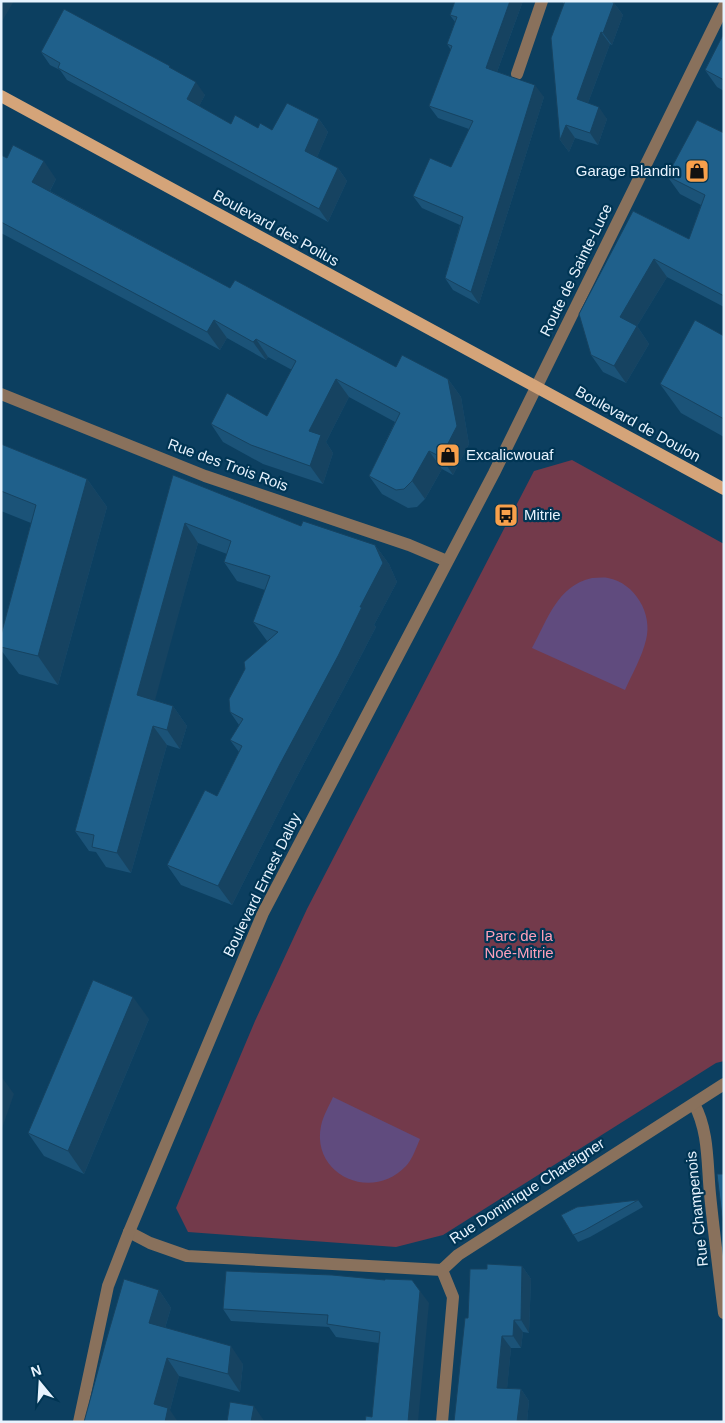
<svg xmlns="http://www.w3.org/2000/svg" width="725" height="1423" font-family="Helvetica,sans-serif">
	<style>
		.green { fill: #733a4b }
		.water { fill: #604b7e }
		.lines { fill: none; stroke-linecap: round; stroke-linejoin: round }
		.minor { stroke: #89715c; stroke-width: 12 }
		.major { stroke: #d4a479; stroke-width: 12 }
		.wall { fill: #1b5378 }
		.shaded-wall { fill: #164361 }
		.building { fill: #1f608b; stroke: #164361 }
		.labels { text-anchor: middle; stroke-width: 4.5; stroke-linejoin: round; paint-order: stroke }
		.poi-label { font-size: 15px; fill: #e7f3fe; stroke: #003554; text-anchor: start }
		.street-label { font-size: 15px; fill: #e7f3fe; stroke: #003554 }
		.park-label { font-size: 15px; fill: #fda0b9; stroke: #003554 }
	</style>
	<rect width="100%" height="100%" fill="#0c3f60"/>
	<path class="green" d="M 572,460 L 724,544 L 724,1061 L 716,1063 L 443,1235 L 396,1247 L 188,1232 L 176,1208 L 255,1021 L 307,909 L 534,471 Z"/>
	<g class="water">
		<path d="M 592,578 C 597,578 603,577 608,578 C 635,583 653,614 646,640 C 642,657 632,674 625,690 L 532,648 C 548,619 557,586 592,578 Z"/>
		<path d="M 333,1097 L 420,1139 C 416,1148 412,1160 406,1166 C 371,1203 311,1174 321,1126 C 323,1116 329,1106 333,1097 Z"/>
	</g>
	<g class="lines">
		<g class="minor">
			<path d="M 517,74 L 542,1"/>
			<path d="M 1,394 L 205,476 L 409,545 L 447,561"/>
			<path d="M 694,1104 C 709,1131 707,1164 710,1194 C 714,1234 719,1273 724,1313"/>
			<path d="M 129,1232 L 150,1243 L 187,1256 L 442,1270 L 458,1255 L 724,1084"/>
			<path d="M 442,1270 L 453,1297 L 442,1422"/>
			<path d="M 79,1422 L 108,1286 L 129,1232 L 263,913 L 494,473 L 724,6"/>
		</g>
		<path class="major" d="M 1,96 L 724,489"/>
	</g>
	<g class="wall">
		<path d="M 455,1 L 523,1 L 497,72 L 544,97 L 479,304 L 453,290 L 445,278 L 460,225 L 422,208 L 413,196 L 451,167 L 469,129 L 438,118 L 429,106 L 451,50 L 447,44 L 455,22 L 450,15 Z"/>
		<path d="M 562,1 L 611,1 L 614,3 L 623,15 L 612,45 L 610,44 L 588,103 L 607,119 L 598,145 L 575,138 L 569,152 L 560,140 L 564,4 Z"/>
		<path d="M 724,33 L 724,91 L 717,87 L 705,70 Z"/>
		<path d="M 41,52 L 172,69 L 205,95 L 199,106 L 231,124 L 272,130 L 319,119 L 328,132 L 317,157 L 338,168 L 347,181 L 328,222 L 67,80 L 60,70 L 50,65 Z"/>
		<path d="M 724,133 L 724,307 L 667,277 L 637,326 L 649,344 L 626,383 L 603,372 L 591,355 L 633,211 L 689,239 L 701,205 L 680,194 L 667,176 Z"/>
		<path d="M 1,155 L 7,158 L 56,179 L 50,191 L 230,288 L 396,367 L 448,379 L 461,397 L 469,444 L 453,475 L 442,469 L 425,499 L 417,507 L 408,508 L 382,494 L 369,476 L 395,422 L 349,397 L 326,442 L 333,453 L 323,484 L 263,464 L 223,442 L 211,424 L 267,416 L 292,370 L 268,357 L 266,360 L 227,338 L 220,350 L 1,233 Z"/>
		<path d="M 724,336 L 724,437 L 681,413 L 660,384 Z"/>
		<path d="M 1,444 L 87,479 L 107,507 L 58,685 L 19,674 L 1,650 L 1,635 L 31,523 L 1,511 Z"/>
		<path d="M 173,475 L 301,526 L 375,545 L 389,564 L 397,582 L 374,625 L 376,627 L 351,675 L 293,784 L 232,905 L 181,885 L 167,865 L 217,796 L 239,752 L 230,740 L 239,725 L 230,712 L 267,641 L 253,622 L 265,590 L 237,581 L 224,562 L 227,554 L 198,543 L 154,700 L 173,706 L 187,726 L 180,749 L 167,745 L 131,873 L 106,867 L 96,852 L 89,851 L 75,831 Z"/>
		<path d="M 149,1019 L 84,1174 L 44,1156 L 28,1133 Z"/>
		<path d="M 638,1200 L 643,1207 L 590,1237 L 578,1242 L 561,1215 Z"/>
		<path d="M 522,1266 L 531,1279 L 529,1333 L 523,1332 L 521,1348 L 511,1348 L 507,1388 L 521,1389 L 529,1401 L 527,1422 L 454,1422 L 468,1318 L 487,1269 Z"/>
		<path d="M 159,1290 L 171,1308 L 165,1328 L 243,1364 L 240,1392 L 179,1376 L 170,1410 L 84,1422 Z"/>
		<path d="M 429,1303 L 372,1417 L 379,1343 L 336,1337 L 329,1327 L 231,1321 L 223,1309 Z"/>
	</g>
	<g class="shaded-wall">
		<path d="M 1,1 L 14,1 L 1,23 Z"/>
		<path d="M 510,1 L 523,1 L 494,80 L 486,68 Z"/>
		<path d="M 614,3 L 623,15 L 612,45 L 603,33 Z"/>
		<path d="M 601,32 L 610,44 L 585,111 L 577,99 Z"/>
		<path d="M 196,82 L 205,95 L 196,112 L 187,99 Z"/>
		<path d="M 535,85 L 544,97 L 479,304 L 471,292 Z"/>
		<path d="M 599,107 L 607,119 L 598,145 L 590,133 Z"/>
		<path d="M 319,119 L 328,132 L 314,164 L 305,151 Z"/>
		<path d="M 566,125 L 575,138 L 569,152 L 560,140 Z"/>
		<path d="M 44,161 L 56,179 L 45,200 L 32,182 Z"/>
		<path d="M 338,168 L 347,181 L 328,222 L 319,209 Z"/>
		<path d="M 654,259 L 667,277 L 637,326 L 649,344 L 626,383 L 614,366 L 620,317 Z"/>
		<path d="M 214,320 L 227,338 L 220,350 L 207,332 Z"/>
		<path d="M 256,339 L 268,357 L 266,360 L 253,342 Z"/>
		<path d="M 336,379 L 349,397 L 326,442 L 333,453 L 323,484 L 310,466 L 309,431 Z"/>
		<path d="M 448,379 L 461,397 L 469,444 L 453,475 L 441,457 Z"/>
		<path d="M 429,451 L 442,469 L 425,499 L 412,481 Z"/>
		<path d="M 87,479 L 107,507 L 58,685 L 38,656 Z"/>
		<path d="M 185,523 L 198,543 L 151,715 L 137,695 Z"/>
		<path d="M 375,545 L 389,564 L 397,582 L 374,625 L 376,627 L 351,675 L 293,784 L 232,905 L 218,886 L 360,607 Z"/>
		<path d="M 173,706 L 187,726 L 180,749 L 167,730 Z"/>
		<path d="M 153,726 L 167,745 L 131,873 L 117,853 Z"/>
		<path d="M 133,997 L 149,1019 L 84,1174 L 68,1151 Z"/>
		<path d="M 1,1076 L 14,1094 L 1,1131 Z"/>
		<path d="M 522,1266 L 531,1279 L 529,1333 L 521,1320 Z"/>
		<path d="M 159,1290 L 171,1308 L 161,1341 L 149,1323 Z"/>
		<path d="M 420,1291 L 429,1303 L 418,1422 L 408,1422 Z"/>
		<path d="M 514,1320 L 523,1332 L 521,1348 L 513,1336 Z"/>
		<path d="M 502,1336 L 511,1348 L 506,1401 L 497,1388 Z"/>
		<path d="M 231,1346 L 243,1364 L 240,1392 L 228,1374 Z"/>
		<path d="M 167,1358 L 179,1376 L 170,1410 L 178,1422 L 165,1422 L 154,1404 Z"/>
		<path d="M 521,1389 L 529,1401 L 527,1422 L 517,1422 Z"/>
		<path d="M 254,1406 L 265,1422 L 251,1422 Z"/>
	</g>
	<g class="building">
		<path d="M 455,1 L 510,1 L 486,68 L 535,85 L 471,292 L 445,278 L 463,217 L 413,196 L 430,158 L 451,167 L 473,121 L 429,106 L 452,46 L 447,44 L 457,17 L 450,15 Z"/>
		<path d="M 565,1 L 611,1 L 614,3 L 603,33 L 601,32 L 577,99 L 599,107 L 590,133 L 566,125 L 560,140 L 551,38 Z"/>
		<path d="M 64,9 L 170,66 L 169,67 L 196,82 L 187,99 L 231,124 L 235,115 L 258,128 L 260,123 L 272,130 L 287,103 L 319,119 L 305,151 L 338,168 L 319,209 L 58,68 L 60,63 L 41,52 Z"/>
		<path d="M 724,33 L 724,80 L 705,70 Z"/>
		<path d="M 697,120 L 724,133 L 724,296 L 654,259 L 620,317 L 637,326 L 614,366 L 591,355 L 579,314 L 633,211 L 689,239 L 705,195 L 667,176 Z"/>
		<path d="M 13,145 L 44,161 L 32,182 L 230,288 L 235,280 L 396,367 L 402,355 L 448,379 L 457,426 L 441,457 L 429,451 L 412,481 L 404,489 L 396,490 L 369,476 L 400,413 L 336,379 L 309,431 L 321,435 L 310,466 L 251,445 L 211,424 L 227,393 L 267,416 L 296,361 L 256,339 L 253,342 L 214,320 L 207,332 L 1,222 L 1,155 L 7,158 Z"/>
		<path d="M 695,320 L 724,336 L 724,419 L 660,384 Z"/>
		<path d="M 1,444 L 87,479 L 38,656 L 1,647 L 1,635 L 36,505 L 1,491 Z"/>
		<path d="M 173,475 L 301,526 L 303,521 L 375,545 L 383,563 L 360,607 L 362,607 L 338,656 L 280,764 L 218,886 L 167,865 L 205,790 L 217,796 L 242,746 L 230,740 L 243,719 L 230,712 L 229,699 L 245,669 L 244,662 L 278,632 L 253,622 L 270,576 L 224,562 L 231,541 L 185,523 L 137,695 L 173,706 L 167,730 L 153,726 L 117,853 L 92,847 L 94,835 L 75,831 Z"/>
		<path d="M 93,980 L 133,997 L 68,1151 L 28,1133 Z"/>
		<path d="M 717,1174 L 724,1174 L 724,1233 Z"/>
		<path d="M 638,1200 L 585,1230 L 573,1235 L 561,1215 L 577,1207 Z"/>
		<path d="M 487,1264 L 522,1266 L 521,1320 L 514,1320 L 513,1336 L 502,1336 L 497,1388 L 521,1389 L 517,1422 L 454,1422 L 465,1318 L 468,1318 L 470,1269 L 487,1269 Z"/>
		<path d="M 226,1271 L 332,1275 L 385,1280 L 385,1279 L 412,1280 L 420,1291 L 408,1422 L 365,1422 L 366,1416 L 372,1417 L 380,1332 L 327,1324 L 328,1315 L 223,1309 Z"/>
		<path d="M 124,1279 L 159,1290 L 149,1323 L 231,1346 L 228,1374 L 167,1358 L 154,1404 L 168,1408 L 165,1422 L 84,1422 L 106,1341 Z"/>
		<path d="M 230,1402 L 254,1406 L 251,1422 L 227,1422 Z"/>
	</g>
	<defs>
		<g id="shop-square" transform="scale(1.25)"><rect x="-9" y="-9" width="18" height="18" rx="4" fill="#f8a04b" stroke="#003554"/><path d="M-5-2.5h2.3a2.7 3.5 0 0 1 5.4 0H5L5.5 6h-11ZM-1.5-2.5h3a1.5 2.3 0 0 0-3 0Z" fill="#111"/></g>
		<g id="bus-square" transform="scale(1.25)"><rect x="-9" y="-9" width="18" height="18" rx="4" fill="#f8a04b" stroke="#003554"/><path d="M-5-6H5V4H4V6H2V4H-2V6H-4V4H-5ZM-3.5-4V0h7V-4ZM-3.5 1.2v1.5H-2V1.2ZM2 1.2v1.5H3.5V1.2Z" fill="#111"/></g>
	</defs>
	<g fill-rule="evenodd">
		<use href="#shop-square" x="697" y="171"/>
		<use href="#shop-square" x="448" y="455"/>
		<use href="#bus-square" x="506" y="515"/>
	</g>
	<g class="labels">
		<g class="poi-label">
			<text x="680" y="176" text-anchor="end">Garage Blandin</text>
			<text x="466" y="460">Excalicwouaf</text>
			<text x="524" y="520">Mitrie</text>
		</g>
		<g class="street-label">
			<text transform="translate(276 228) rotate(29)" y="5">Boulevard des Poilus</text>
			<text transform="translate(576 270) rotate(-64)" y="5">Route de Sainte-Luce</text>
			<text transform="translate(638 424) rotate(29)" y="5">Boulevard de Doulon</text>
			<text transform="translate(228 465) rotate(20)" y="5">Rue des Trois Rois</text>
			<text transform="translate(262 885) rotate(-64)" y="5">Boulevard Ernest Dalby</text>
			<text transform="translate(527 1191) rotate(-33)" y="5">Rue Dominique Chateigner</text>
			<text transform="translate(697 1209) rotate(-96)" y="5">Rue Champenois</text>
		</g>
		<g class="park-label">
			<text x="519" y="941">Parc de la<tspan x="519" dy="17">Noé-Mitrie</tspan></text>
		</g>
	</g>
	<rect width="725" height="1423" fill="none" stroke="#e7f3fe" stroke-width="5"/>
	<g transform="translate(40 1383) rotate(342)" stroke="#003554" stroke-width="4" paint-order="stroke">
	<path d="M0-4L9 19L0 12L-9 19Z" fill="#e7f3fe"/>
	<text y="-8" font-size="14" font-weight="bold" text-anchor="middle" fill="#e7f3fe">N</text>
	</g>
</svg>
